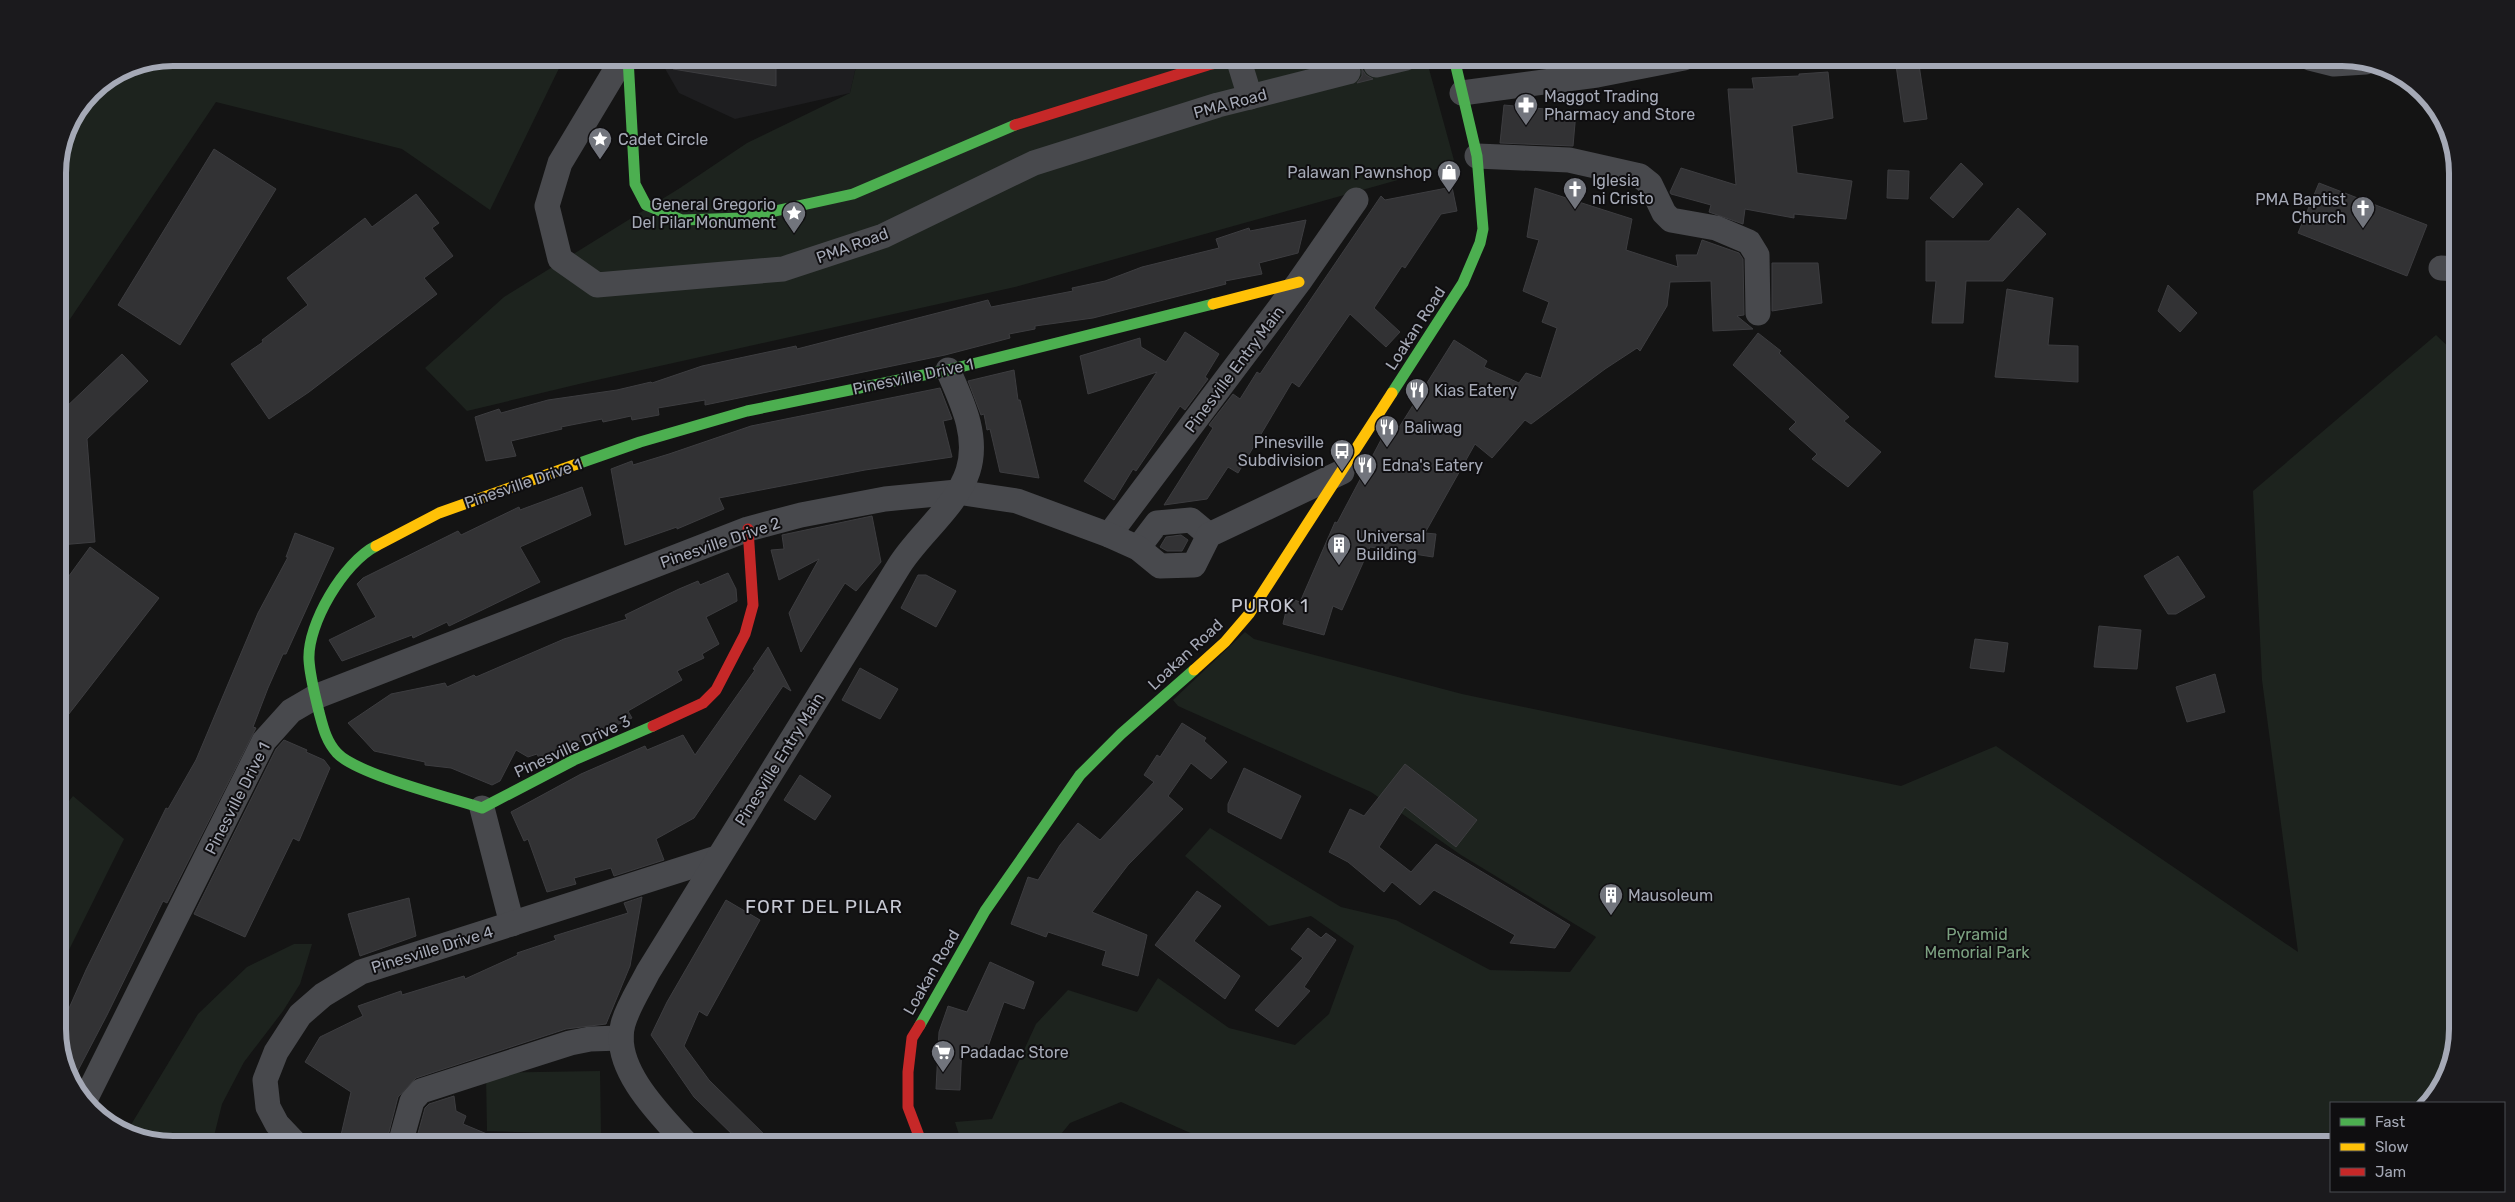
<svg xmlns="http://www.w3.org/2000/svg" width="2515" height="1202" font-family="Rubik,sans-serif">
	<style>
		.built { fill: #1e1e20 }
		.green { fill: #1d231e }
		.building { fill: #323234; stroke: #3d3d40 }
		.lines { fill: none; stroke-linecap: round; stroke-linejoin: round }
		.street { stroke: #48494d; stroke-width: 25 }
		.fast { stroke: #4caf50; stroke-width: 11 }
		.slow { stroke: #ffc107; stroke-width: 11 }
		.jam { stroke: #c62828; stroke-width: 11 }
		.labels { text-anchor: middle; stroke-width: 4; stroke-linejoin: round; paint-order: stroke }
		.poi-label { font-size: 16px; fill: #a5a9b6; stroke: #0f0e10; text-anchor: start }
		.street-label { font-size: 16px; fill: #a5a9b6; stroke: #0f0e10 }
		.park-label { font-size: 16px; fill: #7ca181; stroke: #0f0e10 }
		.neighbourhood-label { font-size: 18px; letter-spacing: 1px; fill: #c6c8d2; stroke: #0f0e10 }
		.quarter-label { font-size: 19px; letter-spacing: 1px; fill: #c6c8d2; stroke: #0f0e10 }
		.rim { fill: none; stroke: #a5a9b6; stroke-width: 6 }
	</style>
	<rect width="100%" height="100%" fill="#141414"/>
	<path class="built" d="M 659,58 L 858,58 L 850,93 L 735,119 L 679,93 Z"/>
	<g class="green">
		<path d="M 173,58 L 564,58 L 490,210 L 402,149 L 216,102 L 58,337 L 58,166 L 66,129 L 92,91 L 129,66 Z"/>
		<path d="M 858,58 L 1426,58 L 1455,164 L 1015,287 L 579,384 L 467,411 L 425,368 L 504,297 L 680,188 L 747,143 L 850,93 Z"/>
		<path d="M 2436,335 L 2457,355 L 2457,1029 L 2449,1073 L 2424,1103 L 2331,1103 L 2331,1144 L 1215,1144 L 1121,1102 L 1070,1123 L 1053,1144 L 962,1144 L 955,1122 L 992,1119 L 1036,1024 L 1068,990 L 1137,1012 L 1158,978 L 1229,1028 L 1295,1045 L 1329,1014 L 1354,946 L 1311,916 L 1269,926 L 1185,856 L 1210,828 L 1341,907 L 1396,920 L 1490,970 L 1570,972 L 1596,937 L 1461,855 L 1371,792 L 1178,706 L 1173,700 L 1245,632 L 1254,639 L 1462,694 L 1901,786 L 1996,746 L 2298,952 L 2262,680 L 2253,491 Z"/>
		<path d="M 73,796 L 124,839 L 58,972 L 58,815 Z"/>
		<path d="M 294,944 L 312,944 L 300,984 L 283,1011 L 244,1062 L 222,1104 L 212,1144 L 173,1144 L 126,1133 L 198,1014 L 247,967 Z"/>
		<path d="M 600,1071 L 601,1135 L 487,1131 L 486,1073 Z"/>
	</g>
	<g class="building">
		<path d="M 674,58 L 776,58 L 776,86 L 673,69 Z"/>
		<path d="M 1344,58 L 1364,58 L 1362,69 L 1366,75 L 1373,79 L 1357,83 L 1362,76 L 1362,68 L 1352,58 Z"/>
		<path d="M 1895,58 L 1918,58 L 1927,119 L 1904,122 Z"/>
		<path d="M 1828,72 L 1833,118 L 1792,126 L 1797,173 L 1852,181 L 1846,219 L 1794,214 L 1794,218 L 1745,209 L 1743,224 L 1709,212 L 1711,205 L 1671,194 L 1670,192 L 1681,168 L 1736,185 L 1728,89 L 1754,89 L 1752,78 L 1799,76 L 1799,74 Z"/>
		<path d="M 1504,105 L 1576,112 L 1573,146 L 1500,143 Z"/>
		<path d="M 214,149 L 276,189 L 180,345 L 118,305 Z"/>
		<path d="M 1961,163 L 1983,184 L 1953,218 L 1930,198 Z"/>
		<path d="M 1888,170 L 1909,171 L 1908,199 L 1887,198 Z"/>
		<path d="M 2319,183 L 2427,225 L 2407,276 L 2298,233 Z"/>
		<path d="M 1452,187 L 1457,211 L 1441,214 L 1405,268 L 1402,266 L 1374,308 L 1400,332 L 1386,347 L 1350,314 L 1299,387 L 1292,382 L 1238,473 L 1228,467 L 1207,499 L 1164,505 L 1213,428 L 1209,425 L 1233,394 L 1240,399 L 1257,372 L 1260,374 L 1381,196 L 1385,200 Z"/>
		<path d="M 1535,188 L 1632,219 L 1626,250 L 1678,267 L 1676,255 L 1697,255 L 1702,240 L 1739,253 L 1743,259 L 1744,315 L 1737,316 L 1753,329 L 1713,331 L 1711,281 L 1670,282 L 1667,306 L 1640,351 L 1637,348 L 1605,369 L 1531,424 L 1525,420 L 1492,458 L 1475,444 L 1425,533 L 1436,534 L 1433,557 L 1370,547 L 1342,610 L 1333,606 L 1324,635 L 1283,624 L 1289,598 L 1300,602 L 1335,522 L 1337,523 L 1383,436 L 1385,432 L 1393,437 L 1454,340 L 1487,361 L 1484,367 L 1519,383 L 1526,373 L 1541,378 L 1557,328 L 1542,322 L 1549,302 L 1523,291 L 1539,240 L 1527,237 Z"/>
		<path d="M 416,194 L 439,223 L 432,228 L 453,256 L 424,278 L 437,294 L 309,392 L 269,419 L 231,364 L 263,342 L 262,340 L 308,305 L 287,278 L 365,218 L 372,227 Z"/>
		<path d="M 2018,208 L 2046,234 L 2003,281 L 1966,281 L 1963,323 L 1932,323 L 1936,281 L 1926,281 L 1926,241 L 1989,241 Z"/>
		<path d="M 1306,220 L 1298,253 L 1259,263 L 1262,274 L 1225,281 L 1226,284 L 1093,318 L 1035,326 L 1035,329 L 1009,334 L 1010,338 L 945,355 L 705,405 L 705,400 L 658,408 L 659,415 L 632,420 L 631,416 L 603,422 L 602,419 L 561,427 L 562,429 L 511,441 L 516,456 L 486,461 L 475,417 L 499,409 L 501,413 L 548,400 L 617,390 L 651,382 L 652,383 L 702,366 L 796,346 L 797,349 L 988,300 L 991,307 L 1073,291 L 1072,288 L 1105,281 L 1142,267 L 1219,248 L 1216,239 L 1249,228 L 1250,231 Z"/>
		<path d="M 1772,263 L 1818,263 L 1822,303 L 1772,311 Z"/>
		<path d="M 2168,285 L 2197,313 L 2180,332 L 2158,311 Z"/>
		<path d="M 2007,289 L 2053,298 L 2048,345 L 2078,346 L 2078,382 L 1995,377 Z"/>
		<path d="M 1185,332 L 1219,354 L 1205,377 L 1208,379 L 1185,410 L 1180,406 L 1136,471 L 1133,469 L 1114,500 L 1084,481 L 1157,372 L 1088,394 L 1080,356 L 1140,338 L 1141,347 L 1166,362 Z"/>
		<path d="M 1758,333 L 1781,351 L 1779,353 L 1849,417 L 1844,421 L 1881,452 L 1848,487 L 1812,459 L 1817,454 L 1789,429 L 1796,422 L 1733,365 Z"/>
		<path d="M 122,354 L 148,381 L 87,439 L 95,542 L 60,545 L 58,410 L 64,409 Z"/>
		<path d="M 1014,370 L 1018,400 L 1020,400 L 1039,478 L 1000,472 L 990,429 L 987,430 L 984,414 L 981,415 L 968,381 Z"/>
		<path d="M 940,388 L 952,419 L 943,421 L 952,457 L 865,470 L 719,498 L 724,509 L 677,529 L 677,527 L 625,545 L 611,469 L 632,461 L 633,465 L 669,454 L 751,426 Z"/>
		<path d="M 582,487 L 591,515 L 520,547 L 540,582 L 449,626 L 447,622 L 413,638 L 412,635 L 342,661 L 329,640 L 376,617 L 357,584 L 363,578 L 458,531 L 461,535 L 519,507 L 520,510 Z"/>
		<path d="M 872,516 L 881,562 L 856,591 L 845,583 L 801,652 L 789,613 L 819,559 L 779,580 L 771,550 L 784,549 L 782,535 Z"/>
		<path d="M 295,533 L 334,548 L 286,654 L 283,654 L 268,688 L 253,727 L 256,728 L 167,903 L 163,901 L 107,1015 L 73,1080 L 58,1033 L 86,970 L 166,808 L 168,809 L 196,760 L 258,613 L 288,557 L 286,557 Z"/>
		<path d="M 1181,535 L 1188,540 L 1182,551 L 1167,551 L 1160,547 L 1166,537 Z"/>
		<path d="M 90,547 L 159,598 L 58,728 L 58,591 Z"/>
		<path d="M 2178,556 L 2205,597 L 2176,614 L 2168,614 L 2144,576 Z"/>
		<path d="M 728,573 L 736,589 L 737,601 L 706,617 L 719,644 L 702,654 L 704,658 L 677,671 L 682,680 L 628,711 L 632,718 L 540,760 L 537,754 L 528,757 L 516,750 L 500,781 L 492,785 L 451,768 L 425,765 L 425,762 L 374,751 L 348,723 L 391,694 L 445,683 L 447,687 L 474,675 L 476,677 L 564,639 L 627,619 L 625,615 L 679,589 L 698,581 L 700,585 Z"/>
		<path d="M 918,575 L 926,575 L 956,591 L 936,627 L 901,608 Z"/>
		<path d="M 2099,626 L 2141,630 L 2137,669 L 2094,667 Z"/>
		<path d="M 1975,639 L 2008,643 L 2004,672 L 1970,668 Z"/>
		<path d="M 768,647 L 791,691 L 783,686 L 694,818 L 656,839 L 664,860 L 614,876 L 611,868 L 574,878 L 576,884 L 547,892 L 528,839 L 524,841 L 511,812 L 581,774 L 645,746 L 647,750 L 683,735 L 695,755 L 755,670 L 753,669 Z"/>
		<path d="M 860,668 L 898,689 L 880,719 L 842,700 Z"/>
		<path d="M 2215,674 L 2225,712 L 2187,722 L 2176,687 Z"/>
		<path d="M 1182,723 L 1206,738 L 1204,741 L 1227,762 L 1211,779 L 1191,763 L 1168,796 L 1183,809 L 1128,865 L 1092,912 L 1147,935 L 1138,976 L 1102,965 L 1106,951 L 1048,932 L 1046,937 L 1011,924 L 1028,877 L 1038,880 L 1060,845 L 1078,823 L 1100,840 L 1154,782 L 1144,775 L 1157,755 L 1160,757 Z"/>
		<path d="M 284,740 L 307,750 L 306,752 L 324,760 L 330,768 L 299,841 L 293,838 L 245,937 L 194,914 L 276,749 Z"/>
		<path d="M 1405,764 L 1477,820 L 1456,847 L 1405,807 L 1379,847 L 1411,872 L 1436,844 L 1570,925 L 1555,948 L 1510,943 L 1515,935 L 1434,890 L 1420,905 L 1392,882 L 1384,892 L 1348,862 L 1329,852 L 1350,809 L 1364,816 Z"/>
		<path d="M 1244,768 L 1301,796 L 1281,839 L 1228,812 L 1228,804 Z"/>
		<path d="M 800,775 L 831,796 L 815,820 L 784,800 Z"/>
		<path d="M 1197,891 L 1221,906 L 1194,941 L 1240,976 L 1225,999 L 1155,945 Z"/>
		<path d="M 642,897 L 630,966 L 606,1024 L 566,1029 L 416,1078 L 398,1097 L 386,1144 L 341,1135 L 351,1092 L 305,1062 L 320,1037 L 363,1016 L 358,1006 L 401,991 L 402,995 L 464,976 L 465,979 L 518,955 L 517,953 L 556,940 L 554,936 L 628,913 L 624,903 Z"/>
		<path d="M 409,898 L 416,936 L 360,956 L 348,914 Z"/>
		<path d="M 726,900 L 760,920 L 707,1016 L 699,1011 L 684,1046 L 709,1080 L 774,1144 L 742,1144 L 694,1097 L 651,1035 L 667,1002 Z"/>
		<path d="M 1308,928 L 1321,938 L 1326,933 L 1336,940 L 1304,987 L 1310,991 L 1278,1027 L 1255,1010 L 1303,958 L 1291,949 Z"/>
		<path d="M 990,962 L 1034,982 L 1024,1009 L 1004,1002 L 986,1052 L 962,1044 L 960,1090 L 936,1089 L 939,1032 L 947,1009 L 948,1006 L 967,1012 Z"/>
		<path d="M 454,1096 L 456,1111 L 466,1116 L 463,1124 L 511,1144 L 415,1144 L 425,1108 L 429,1104 Z"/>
	</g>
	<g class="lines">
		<g class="street">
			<path d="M 623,58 L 560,163 L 547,206 L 560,259 L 597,285 L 783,269 L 883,236 L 1034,163 L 1218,105 L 1348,72"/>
			<path d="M 1238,58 L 1250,97"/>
			<path d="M 2310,58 L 2334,64 L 2366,62"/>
			<path d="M 1376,65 L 1406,58"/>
			<path d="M 1462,93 L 1597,75 L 1684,58"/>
			<path d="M 1477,156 L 1569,160 L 1640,176 L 1650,184 L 1664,213 L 1671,220 L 1716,228 L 1749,242 L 1757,255 L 1758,313"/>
			<path d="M 2441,268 L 2457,269"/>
			<path d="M 1109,535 L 1299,282 L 1356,200"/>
			<path d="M 1138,548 L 1157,523 L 1191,520 L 1209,535"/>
			<path d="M 482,808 L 512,924"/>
			<path d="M 85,1100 L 264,741 L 291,711 L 315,697 L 748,529 L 801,515 L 885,499 L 957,492 L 1017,501 L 1109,535 L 1138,548 L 1160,566 L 1194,565 L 1209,535 L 1342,472"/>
			<path d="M 296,1144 L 277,1124 L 268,1107 L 265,1080 L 276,1052 L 300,1015 L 323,995 L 361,972 L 717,858"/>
			<path d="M 400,1144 L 412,1101 L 421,1091 L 570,1043 L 590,1039 L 621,1038"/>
			<path d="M 687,1144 C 660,1115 611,1067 623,1024 C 628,1006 640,988 648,972 C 731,836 815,701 899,566 C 918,535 957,506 968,471 C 979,436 962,402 948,370"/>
		</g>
		<g class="fast">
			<path d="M 628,58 L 635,184 L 646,205 L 682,220 L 743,218 L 853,194 L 1015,125"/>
			<path d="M 1392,393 L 1463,283 L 1480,243 L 1483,229 L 1477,156 L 1454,58"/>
			<path d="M 577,464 L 640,442 L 747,411 L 948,370 L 1213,304"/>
			<path d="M 376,546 C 344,562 307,624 309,660 C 310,677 315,695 319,712 C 323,727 326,741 337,753 C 356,774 451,798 482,808 L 574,760 L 653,726"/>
			<path d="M 920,1025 L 985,911 L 1080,775 L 1121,734 L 1194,670"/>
		</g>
		<g class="slow">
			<path d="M 1213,304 L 1299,282"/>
			<path d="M 376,546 L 439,513 L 577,464"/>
			<path d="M 1194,670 L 1225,642 L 1249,614 L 1392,393"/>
		</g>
		<g class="jam">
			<path d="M 1015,125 L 1208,65 L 1239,58"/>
			<path d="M 653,726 L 703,703 L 716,690 L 745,634 L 753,605 L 748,529"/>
			<path d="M 920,1025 L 912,1038 L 908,1072 L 908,1107 L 922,1144"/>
		</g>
	</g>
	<defs>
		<g id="pharmacy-pin" transform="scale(1.25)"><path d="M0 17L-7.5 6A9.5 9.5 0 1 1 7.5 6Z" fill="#72757d" stroke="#0f0e10"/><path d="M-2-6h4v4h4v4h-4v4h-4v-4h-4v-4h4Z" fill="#fff"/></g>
		<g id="sight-pin" transform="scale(1.25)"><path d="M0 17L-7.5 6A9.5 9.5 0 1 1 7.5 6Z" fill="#72757d" stroke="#0f0e10"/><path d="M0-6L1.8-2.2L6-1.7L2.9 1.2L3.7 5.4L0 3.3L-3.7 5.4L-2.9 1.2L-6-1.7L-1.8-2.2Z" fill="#fff"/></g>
		<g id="shop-pin" transform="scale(1.25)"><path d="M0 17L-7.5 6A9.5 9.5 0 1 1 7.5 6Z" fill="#72757d" stroke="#0f0e10"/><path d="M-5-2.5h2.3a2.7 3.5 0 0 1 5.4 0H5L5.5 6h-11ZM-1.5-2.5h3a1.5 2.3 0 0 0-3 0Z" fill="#fff"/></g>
		<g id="church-pin" transform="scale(1.25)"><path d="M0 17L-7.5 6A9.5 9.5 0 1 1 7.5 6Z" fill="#72757d" stroke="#0f0e10"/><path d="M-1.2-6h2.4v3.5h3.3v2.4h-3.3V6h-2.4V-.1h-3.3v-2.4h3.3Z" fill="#fff"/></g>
		<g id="restaurant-pin" transform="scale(1.25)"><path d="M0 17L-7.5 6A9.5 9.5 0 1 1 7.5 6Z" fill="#72757d" stroke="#0f0e10"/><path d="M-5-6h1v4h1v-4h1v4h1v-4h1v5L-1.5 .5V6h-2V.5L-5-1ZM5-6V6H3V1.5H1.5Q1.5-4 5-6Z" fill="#fff"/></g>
		<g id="bus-pin" transform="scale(1.25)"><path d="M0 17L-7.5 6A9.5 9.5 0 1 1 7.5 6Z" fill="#72757d" stroke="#0f0e10"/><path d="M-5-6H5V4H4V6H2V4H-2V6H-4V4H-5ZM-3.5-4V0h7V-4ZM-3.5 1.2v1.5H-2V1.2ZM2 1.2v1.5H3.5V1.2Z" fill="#fff"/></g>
		<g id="building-pin" transform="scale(1.25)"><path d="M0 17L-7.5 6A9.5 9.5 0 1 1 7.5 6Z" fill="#72757d" stroke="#0f0e10"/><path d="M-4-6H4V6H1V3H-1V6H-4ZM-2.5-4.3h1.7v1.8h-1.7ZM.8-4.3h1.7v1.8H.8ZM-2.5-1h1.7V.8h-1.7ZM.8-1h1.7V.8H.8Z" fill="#fff"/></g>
		<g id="supermarket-pin" transform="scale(1.25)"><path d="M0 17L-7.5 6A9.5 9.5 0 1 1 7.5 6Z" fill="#72757d" stroke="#0f0e10"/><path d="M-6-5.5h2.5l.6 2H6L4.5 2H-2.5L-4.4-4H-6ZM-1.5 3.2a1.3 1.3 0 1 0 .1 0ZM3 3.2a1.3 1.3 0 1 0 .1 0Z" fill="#fff"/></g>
	</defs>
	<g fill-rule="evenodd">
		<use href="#pharmacy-pin" x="1526" y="105"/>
		<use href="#sight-pin" x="600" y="139"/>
		<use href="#shop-pin" x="1449" y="172"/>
		<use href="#church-pin" x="1575" y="189"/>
		<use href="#church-pin" x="2363" y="208"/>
		<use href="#sight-pin" x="794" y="213"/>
		<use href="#restaurant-pin" x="1417" y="390"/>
		<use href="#restaurant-pin" x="1387" y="427"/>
		<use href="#bus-pin" x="1342" y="451"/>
		<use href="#restaurant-pin" x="1365" y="465"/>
		<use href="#building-pin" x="1339" y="545"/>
		<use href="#building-pin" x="1611" y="895"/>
		<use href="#supermarket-pin" x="943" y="1052"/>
	</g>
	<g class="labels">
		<g class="poi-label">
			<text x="1544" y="102">Maggot Trading<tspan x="1544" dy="18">Pharmacy and Store</tspan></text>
			<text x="618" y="145">Cadet Circle</text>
			<text x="1432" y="178" text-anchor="end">Palawan Pawnshop</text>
			<text x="1592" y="186">Iglesia<tspan x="1592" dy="18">ni Cristo</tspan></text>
			<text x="2346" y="205" text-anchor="end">PMA Baptist<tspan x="2346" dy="18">Church</tspan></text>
			<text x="776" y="210" text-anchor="end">General Gregorio<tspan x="776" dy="18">Del Pilar Monument</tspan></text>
			<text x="1434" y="396">Kias Eatery</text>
			<text x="1404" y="433">Baliwag</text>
			<text x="1324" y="448" text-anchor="end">Pinesville<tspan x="1324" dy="18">Subdivision</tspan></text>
			<text x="1382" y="471">Edna's Eatery</text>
			<text x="1356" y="542">Universal<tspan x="1356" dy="18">Building</tspan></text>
			<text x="1628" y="901">Mausoleum</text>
			<text x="960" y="1058">Padadac Store</text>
		</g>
		<g class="street-label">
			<text transform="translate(1230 103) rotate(-15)" y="6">PMA Road</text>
			<text transform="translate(852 245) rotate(-20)" y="6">PMA Road</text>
			<text transform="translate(1415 328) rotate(-57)" y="6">Loakan Road</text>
			<text transform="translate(1234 369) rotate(-53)" y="6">Pinesville Entry Main</text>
			<text transform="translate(913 376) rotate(-12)" y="6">Pinesville Drive 1</text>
			<text transform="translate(523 483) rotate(-19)" y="6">Pinesville Drive 1</text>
			<text transform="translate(720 542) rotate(-19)" y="6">Pinesville Drive 2</text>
			<text transform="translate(1185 654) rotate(-43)" y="6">Loakan Road</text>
			<text transform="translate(572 746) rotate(-25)" y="6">Pinesville Drive 3</text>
			<text transform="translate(779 759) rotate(-58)" y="6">Pinesville Entry Main</text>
			<text transform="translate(237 798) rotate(-63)" y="6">Pinesville Drive 1</text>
			<text transform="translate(432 949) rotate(-17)" y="6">Pinesville Drive 4</text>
			<text transform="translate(931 972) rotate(-60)" y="6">Loakan Road</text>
		</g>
		<g class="park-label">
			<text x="1977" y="940">Pyramid<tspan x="1977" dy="18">Memorial Park</tspan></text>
		</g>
		<g class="neighbourhood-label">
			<text x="1270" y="612">PUROK 1</text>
		</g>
		<g class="quarter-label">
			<text x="824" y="913">FORT DEL PILAR</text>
		</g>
	</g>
	<path d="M0 0H2515V1202H0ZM173 66H2342A107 107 0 0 1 2449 173V1029A107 107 0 0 1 2342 1136H173A107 107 0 0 1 66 1029V173A107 107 0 0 1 173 66Z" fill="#1b1a1d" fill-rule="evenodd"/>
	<path class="rim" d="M173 66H2342A107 107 0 0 1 2449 173V1029A107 107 0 0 1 2342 1136H173A107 107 0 0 1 66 1029V173A107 107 0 0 1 173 66Z"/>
	<rect x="2330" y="1102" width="175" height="90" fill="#0f0e10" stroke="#4b4c52"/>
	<rect x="2340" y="1118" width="25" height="8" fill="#4caf50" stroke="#4b4c52"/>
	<text x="2375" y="1127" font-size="15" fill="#a5a9b6">Fast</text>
	<rect x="2340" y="1143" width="25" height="8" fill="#ffc107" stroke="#4b4c52"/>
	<text x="2375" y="1152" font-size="15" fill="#a5a9b6">Slow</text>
	<rect x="2340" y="1168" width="25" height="8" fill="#c62828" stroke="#4b4c52"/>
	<text x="2375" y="1177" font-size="15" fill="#a5a9b6">Jam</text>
</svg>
